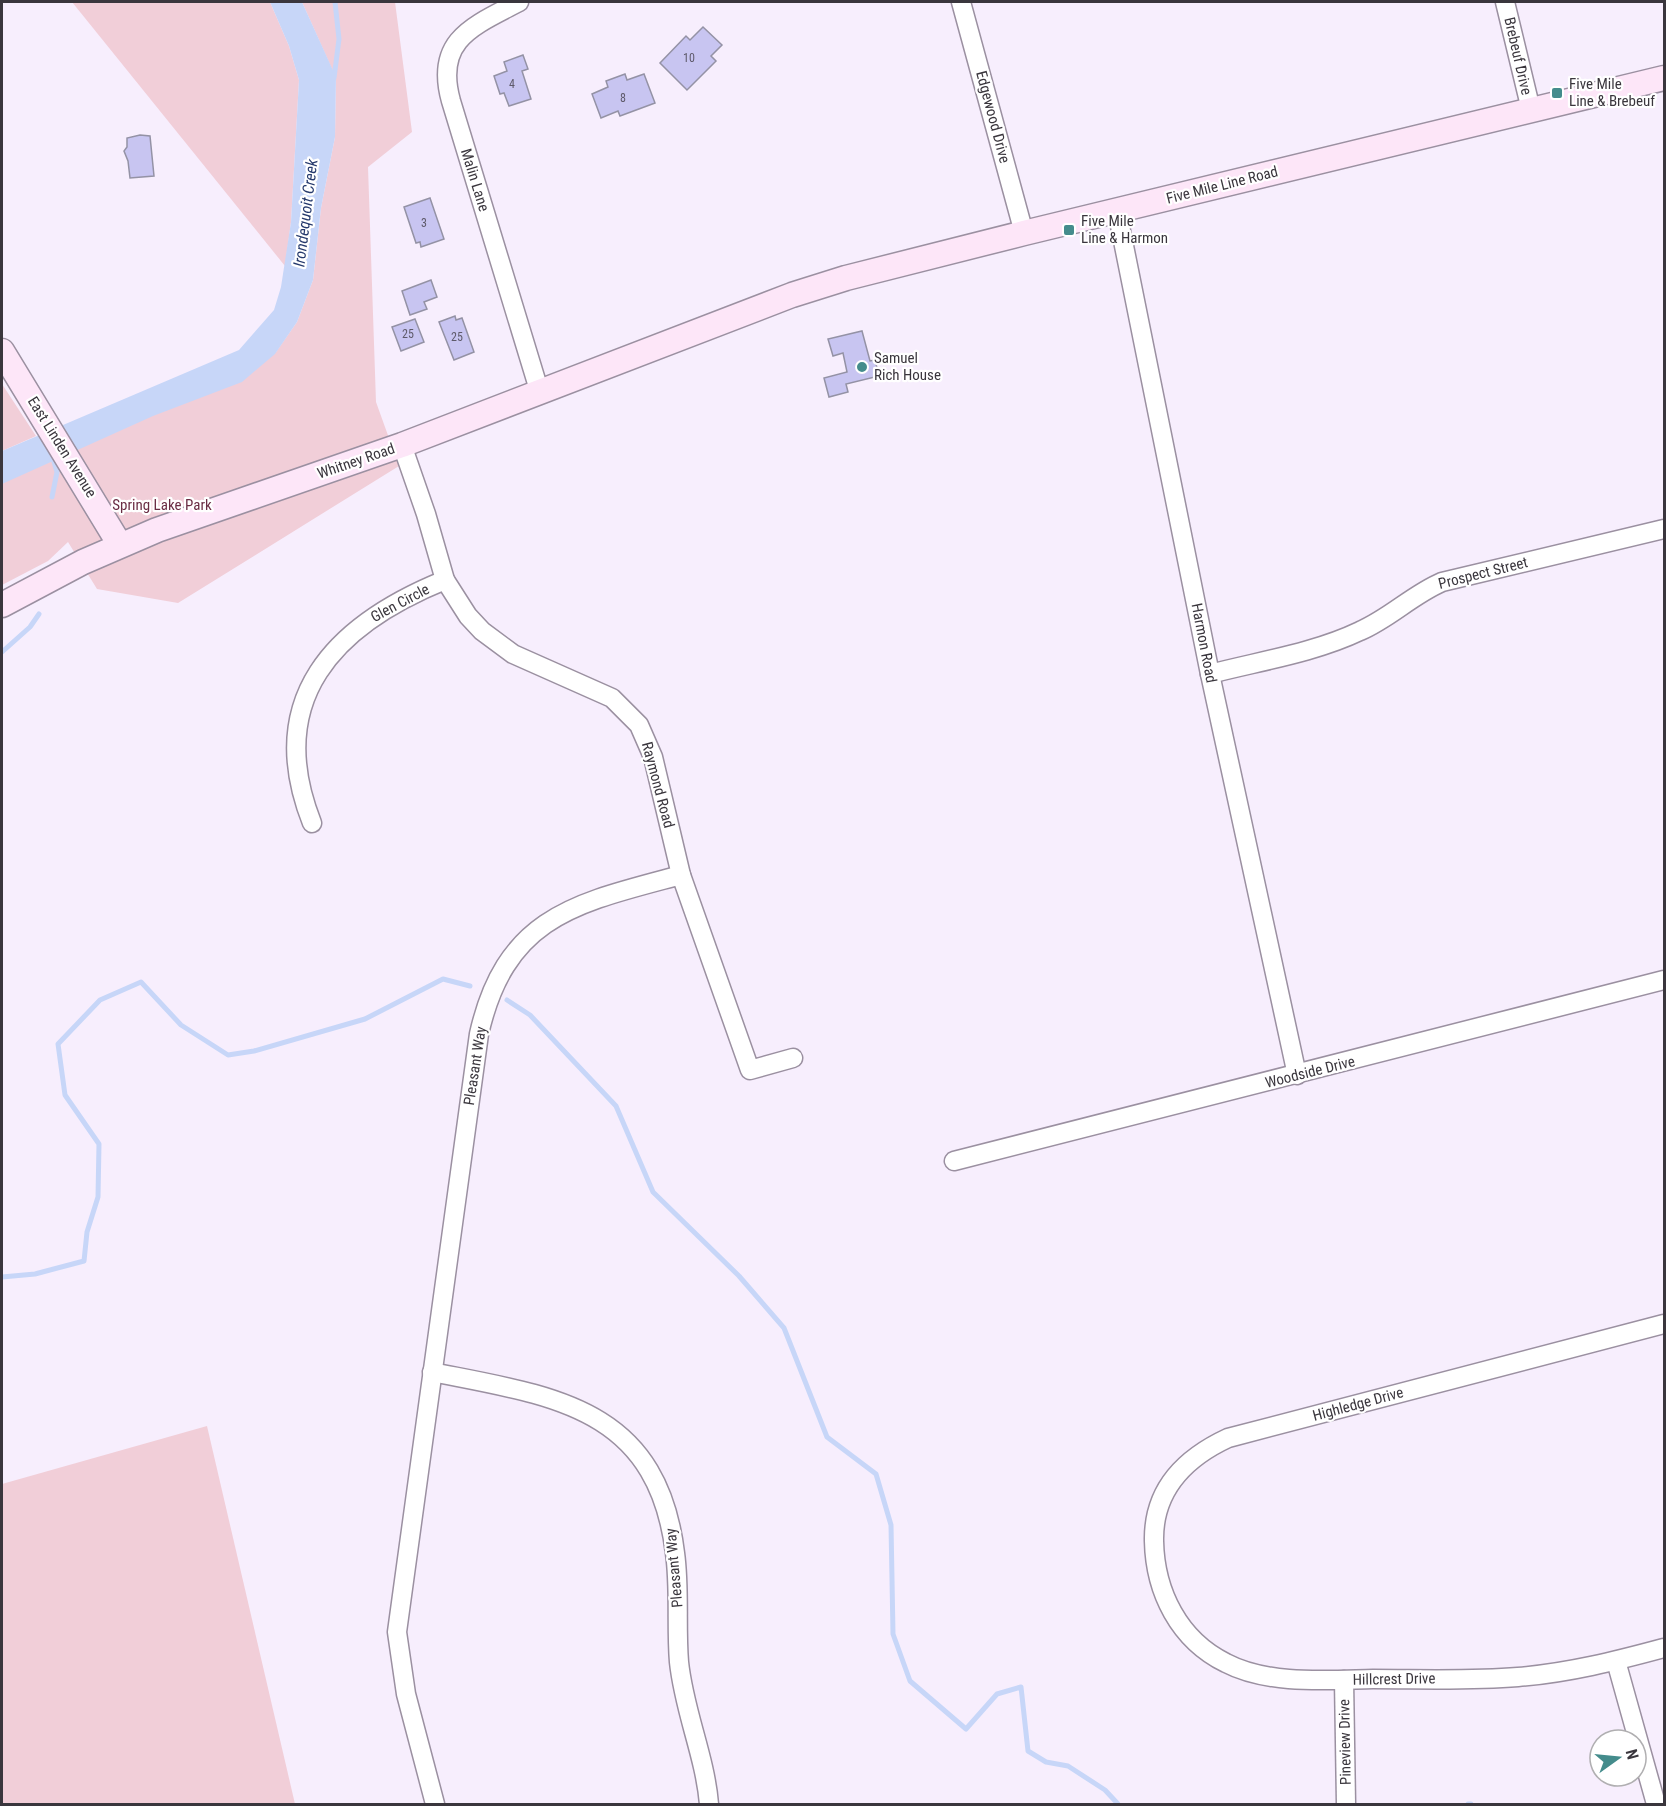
<svg xmlns="http://www.w3.org/2000/svg" width="1666" height="1806" font-family="'Roboto Condensed',sans-serif">
	<style>
		.green { fill: #f1ced8 }
		.water { fill: #c7d6f8 }
		.lines { fill: none; stroke-linecap: round; stroke-linejoin: round }
		.stream { stroke: #c7d6f8; stroke-width: 5 }
		.building { fill: #c8c5f1; stroke: #9492a5; stroke-width: 1.5 }
		.street-casing { stroke: #9b90a1; stroke-width: 21 }
		.secondary-casing { stroke: #9b90a1; stroke-width: 27 }
		.street { stroke: #fff; stroke-width: 18 }
		.secondary { stroke: #fde6f8; stroke-width: 24 }
		.poi-dot { fill: #448c8c; stroke: #fff; stroke-width: 2 }
		.labels { text-anchor: middle; stroke-width: 4.5; stroke-linejoin: round; paint-order: stroke }
		.number-label { font-size: 12px; fill: #5e5a6a }
		.street-label { font-size: 15px; fill: #3a363d; stroke: #fff }
		.poi-label { font-size: 15px; fill: #3a363d; stroke: #fff; text-anchor: start }
		.park-label { font-size: 15px; fill: #6a2d44; stroke: #fff }
		.water-label { font-size: 16px; font-style: italic; fill: #263a6d; stroke: #fff }
	</style>
	<rect width="100%" height="100%" fill="#f7eefd"/>
	<g class="green">
		<path d="M 72,2 L 270,2 L 289,46 L 299,80 L 291,222 L 285,266 Z"/>
		<path d="M 302,2 L 395,2 L 412,132 L 368,167 L 376,402 L 399,466 L 178,603 L 97,589 L 68,542 L 48,561 L 2,585 L 2,467 L 276,352 L 297,322 L 313,280 L 321,208 L 335,137 L 336,78 Z"/>
		<path d="M 2,384 L 36,436 L 2,451 Z"/>
		<path d="M 207,1426 L 295,1804 L 2,1804 L 2,1484 Z"/>
	</g>
	<path class="water" d="M 270,2 L 302,2 L 336,77 L 335,137 L 321,208 L 313,280 L 297,322 L 275,354 L 242,382 L 153,416 L 2,484 L 2,451 L 239,350 L 274,310 L 281,287 L 291,222 L 299,80 L 289,46 Z"/>
	<g class="lines">
		<g class="stream">
			<path d="M 334,78 L 339,39 L 335,2"/>
			<path d="M 52,455 L 57,472 L 52,497"/>
			<path d="M 2,652 L 30,627 L 39,614"/>
			<path d="M 507,1000 L 530,1015 L 616,1106 L 653,1192 L 739,1276 L 784,1328 L 827,1437 L 876,1474 L 891,1525 L 893,1634 L 910,1681 L 966,1729 L 997,1694 L 1021,1687 L 1028,1751 L 1046,1762 L 1068,1766 L 1105,1790 L 1118,1804"/>
			<path d="M 2,1277 L 35,1274 L 84,1261 L 87,1232 L 98,1197 L 99,1144 L 65,1095 L 58,1044 L 100,1000 L 141,982 L 181,1025 L 228,1055 L 254,1051 L 365,1019 L 443,979 L 470,986"/>
			<path d="M 1468,1804 L 1471,1804"/>
		</g>
	</g>
	<g class="building">
		<path d="M 703,27 L 722,45 L 711,56 L 716,61 L 687,90 L 660,63 L 686,36 L 690,40 Z"/>
		<path d="M 523,55 L 528,69 L 522,71 L 531,99 L 509,106 L 504,93 L 500,94 L 494,76 L 507,71 L 504,62 Z"/>
		<path d="M 625,74 L 627,80 L 644,74 L 655,103 L 620,116 L 618,111 L 601,118 L 592,94 L 608,87 L 606,81 Z"/>
		<path d="M 140,135 L 150,136 L 154,176 L 130,178 L 128,161 L 124,151 L 127,147 L 127,138 Z"/>
		<path d="M 430,198 L 444,239 L 421,247 L 420,242 L 416,243 L 404,207 Z"/>
		<path d="M 431,280 L 437,297 L 424,302 L 427,309 L 410,315 L 402,291 Z"/>
		<path d="M 455,316 L 456,320 L 462,318 L 474,352 L 454,360 L 439,322 Z"/>
		<path d="M 415,319 L 424,342 L 401,351 L 392,327 Z"/>
		<path d="M 862,331 L 870,361 L 875,360 L 879,376 L 846,384 L 848,392 L 829,397 L 824,378 L 847,372 L 843,353 L 833,356 L 828,339 Z"/>
	</g>
	<g class="lines">
		<g class="street-casing">
			<g id="street">
				<path d="M 519,2 C 473,26 434,40 451,101 L 539,390"/>
				<path d="M 961,2 L 1024,233"/>
				<path d="M 1505,2 L 1531,110"/>
				<path d="M 1117,211 L 1210,674 L 1297,1075"/>
				<path d="M 402,445 L 426,514 L 445,580 L 468,616 L 482,631 L 513,654 L 612,698 L 639,725 L 653,757 L 681,875 L 750,1070 L 793,1058"/>
				<path d="M 1210,674 C 1260,661 1314,653 1360,631 C 1390,618 1412,595 1442,582 L 1664,529"/>
				<path d="M 312,823 C 263,699 334,625 445,580"/>
				<path d="M 954,1161 L 1664,980"/>
				<path d="M 1664,1324 L 1228,1438 C 1185,1458 1153,1490 1154,1541 C 1155,1592 1179,1640 1226,1663 C 1268,1685 1327,1680 1373,1679 C 1421,1679 1470,1681 1518,1677 C 1568,1673 1616,1661 1664,1648"/>
				<path d="M 432,1372 C 552,1396 657,1406 675,1553 C 680,1589 676,1625 679,1662 C 684,1711 705,1756 709,1804"/>
				<path d="M 1616,1661 L 1656,1804"/>
				<path d="M 1344,1680 L 1346,1804"/>
				<path d="M 435,1804 L 406,1694 L 397,1632 L 479,1034 C 506,915 577,903 681,875"/>
			</g>
		</g>
		<g class="secondary-casing">
			<g id="secondary">
				<path d="M 2,351 L 120,545"/>
				<path d="M 2,605 L 83,562 L 157,530 L 402,445 L 792,295 L 846,278 L 1024,233 L 1664,78"/>
			</g>
		</g>
		<use href="#street" class="street"/>
		<use href="#secondary" class="secondary"/>
	</g>
	<g class="poi-dot">
		<rect x="1551" y="87" width="12" height="12" rx="3"/>
		<rect x="1063" y="224" width="12" height="12" rx="3"/>
		<circle cx="862" cy="367" r="6"/>
	</g>
	<g class="labels">
		<g class="number-label">
			<text x="689" y="62">10</text>
			<text x="512" y="88">4</text>
			<text x="623" y="102">8</text>
			<text x="424" y="227">3</text>
			<text x="408" y="338">25</text>
			<text x="457" y="341">25</text>
		</g>
		<g class="street-label">
			<text transform="translate(1518 56) rotate(77)" y="5">Brebeuf Drive</text>
			<text transform="translate(993 117) rotate(75)" y="5">Edgewood Drive</text>
			<text transform="translate(475 180) rotate(73)" y="5">Malin Lane</text>
			<text transform="translate(1222 185) rotate(-14)" y="5">Five Mile Line Road</text>
			<text transform="translate(62 447) rotate(58)" y="5">East Linden Avenue</text>
			<text transform="translate(356 461) rotate(-19)" y="5">Whitney Road</text>
			<text transform="translate(1483 573) rotate(-14)" y="5">Prospect Street</text>
			<text transform="translate(400 603) rotate(-28)" y="5">Glen Circle</text>
			<text transform="translate(1204 643) rotate(79)" y="5">Harmon Road</text>
			<text transform="translate(658 785) rotate(75)" y="5">Raymond Road</text>
			<text transform="translate(475 1066) rotate(-81)" y="5">Pleasant Way</text>
			<text transform="translate(1310 1072) rotate(-14)" y="5">Woodside Drive</text>
			<text transform="translate(1358 1404) rotate(-15)" y="5">Highledge Drive</text>
			<text transform="translate(674 1568) rotate(-95)" y="5">Pleasant Way</text>
			<text transform="translate(1394 1679) rotate(-1)" y="5">Hillcrest Drive</text>
			<text transform="translate(1345 1742) rotate(-91)" y="5">Pineview Drive</text>
		</g>
		<g class="poi-label">
			<text x="1569" y="89">Five Mile<tspan x="1569" dy="17">Line &amp; Brebeuf</tspan></text>
			<text x="1081" y="226">Five Mile<tspan x="1081" dy="17">Line &amp; Harmon</tspan></text>
			<text x="874" y="363">Samuel<tspan x="874" dy="17">Rich House</tspan></text>
		</g>
		<g class="park-label">
			<text x="162" y="510">Spring Lake Park</text>
		</g>
		<g class="water-label">
			<text transform="translate(305 213) rotate(-83)" y="6">Irondequoit Creek</text>
		</g>
	</g>
	<rect width="1666" height="1806" fill="none" stroke="#3a363d" stroke-width="6"/>
	<g transform="translate(1618 1758) rotate(75)"><circle r="28" fill="#ffffff" stroke="#b0afb1" stroke-width="1.5"/>
	<path d="M0-4.5L10 22L0 15L-10 22Z" fill="#448c8c"/>
	<text y="-9" font-size="16" font-weight="bold" text-anchor="middle" fill="#3a363d">N</text>
	</g>
</svg>
